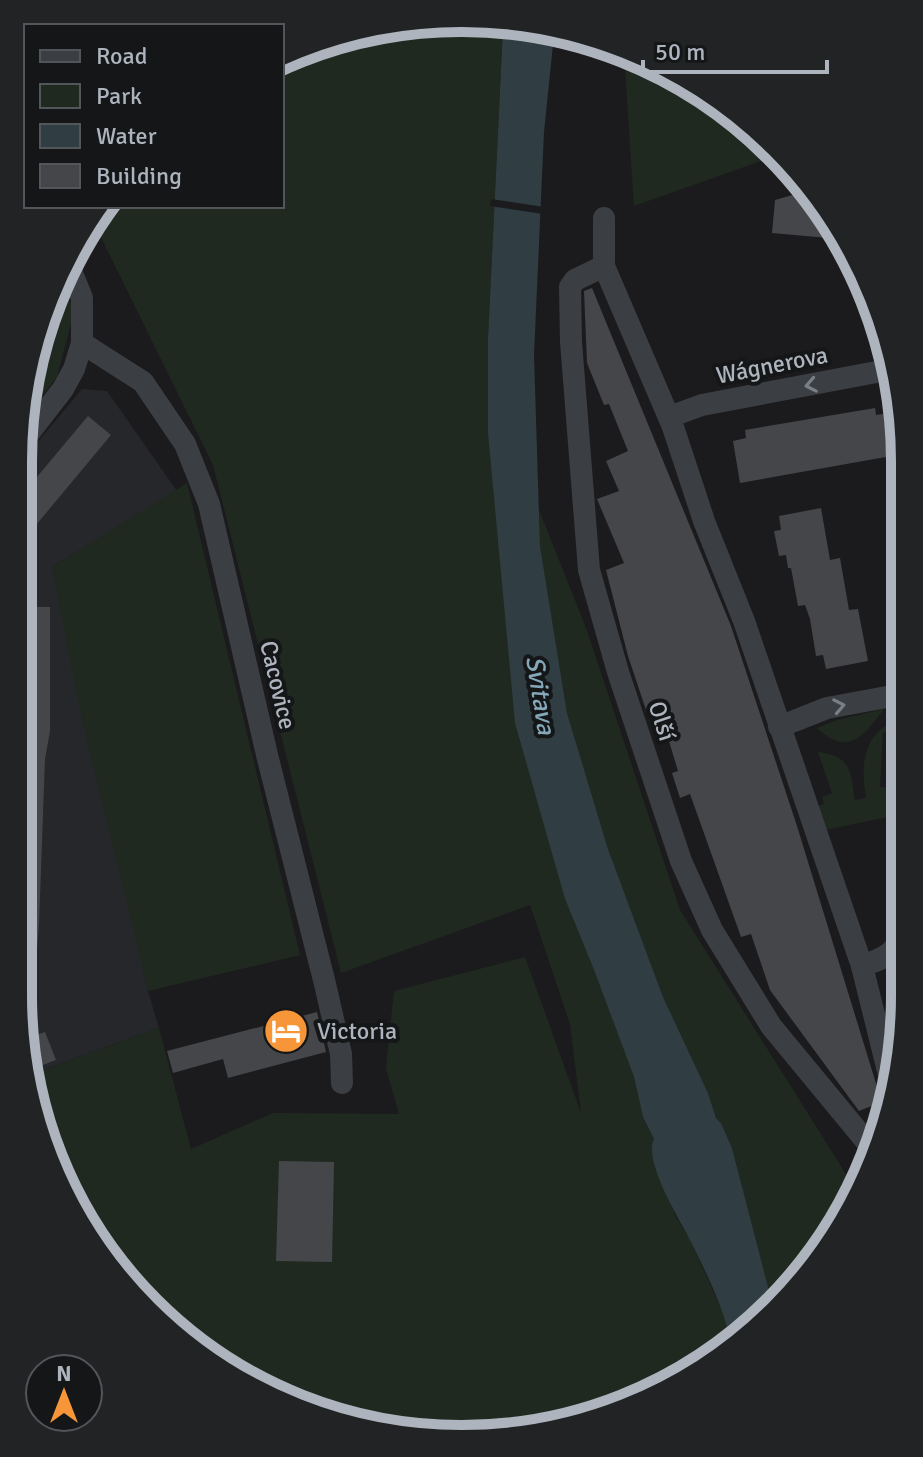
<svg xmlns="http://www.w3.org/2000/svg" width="923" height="1457" font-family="Signika,sans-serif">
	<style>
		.built { fill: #26272a }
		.green { fill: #202920 }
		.water { fill: #303d42 }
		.pier { fill: #1b1b1d }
		.building { fill: #45464a }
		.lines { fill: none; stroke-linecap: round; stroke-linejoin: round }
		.street { stroke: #3b3e42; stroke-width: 22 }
		.oneway { stroke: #7a7f86 }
		.labels { text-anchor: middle; stroke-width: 8; stroke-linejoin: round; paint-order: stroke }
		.street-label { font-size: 24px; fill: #adb4bd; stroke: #151618 }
		.poi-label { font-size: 24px; fill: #adb4bd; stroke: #151618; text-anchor: start }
		.water-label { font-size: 26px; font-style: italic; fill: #84a8b8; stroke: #151618 }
		.rim { fill: none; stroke: #adb4bd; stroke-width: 10 }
	</style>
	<rect width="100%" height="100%" fill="#1b1b1d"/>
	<path class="built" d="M 82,389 L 107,391 L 177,491 L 52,567 L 148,991 L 159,1028 L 31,1074 L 18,995 L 21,462 Z"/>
	<g class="green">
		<path d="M 432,19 L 503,28 L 488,339 L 488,433 L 532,776 L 565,899 L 594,970 L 634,1077 L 643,1117 L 654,1139 L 655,1167 L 676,1217 L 690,1240 L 723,1312 L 730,1341 L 684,1379 L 576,1424 L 433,1438 L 319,1415 L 191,1347 L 93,1242 L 41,1138 L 31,1074 L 159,1028 L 191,1149 L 273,1113 L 399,1114 L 386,1068 L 394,991 L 525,957 L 581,1113 L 570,1024 L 530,905 L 341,973 L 213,465 L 93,221 L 103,206 L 282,206 L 282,59 Z"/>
		<path d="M 624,53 L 754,128 L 775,156 L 634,206 Z"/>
		<path d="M 64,266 L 73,316 L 57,377 L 22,420 L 22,403 L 44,338 L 45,327 Z"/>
		<path d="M 187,483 L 300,955 L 148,991 L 79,707 L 52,567 Z"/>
		<path d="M 539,510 L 586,628 L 680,910 L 856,1190 L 795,1288 L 773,1306 L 732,1148 L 721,1123 L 716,1118 L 708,1093 L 663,997 L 608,849 L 567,713 L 540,546 Z"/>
		<path d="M 884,709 C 864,735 849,758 817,728 L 837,720 Z"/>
		<path d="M 901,718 L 901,732 L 883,732 L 880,787 L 899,788 L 897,815 L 825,830 L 818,806 L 824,804 L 822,797 L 832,793 L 818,752 C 852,756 850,771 855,800 L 866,798 C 860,763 863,732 901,718 Z"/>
	</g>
	<path class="water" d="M 503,28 L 554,35 L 544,132 L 534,355 L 540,546 L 567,713 L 608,849 L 663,997 L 708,1093 L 716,1118 L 721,1123 L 732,1148 L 773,1306 L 730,1341 C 724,1307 706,1273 691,1242 C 680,1220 643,1162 654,1139 L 643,1117 L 634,1077 L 594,970 L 565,899 L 515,723 L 488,433 L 488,339 Z"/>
	<path class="pier" d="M 491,199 L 544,207 L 543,214 L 490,206 Z"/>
	<g class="building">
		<path d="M 803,192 L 839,239 L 772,233 L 775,200 Z"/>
		<path d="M 592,288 L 731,626 L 797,826 L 878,1090 L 884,1101 L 859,1111 L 770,990 L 751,934 L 741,937 L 690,794 L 680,798 L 672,773 L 678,771 L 659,708 L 647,713 L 628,656 L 606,570 L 624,563 L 597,499 L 619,491 L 606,461 L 628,451 L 609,404 L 604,405 L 587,363 L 584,291 Z"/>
		<path d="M 875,408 L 876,415 L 890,413 L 897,455 L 740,483 L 733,441 L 746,438 L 745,430 Z"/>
		<path d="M 88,416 L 111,435 L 21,543 L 21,496 Z"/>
		<path d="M 821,508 L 830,560 L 840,558 L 849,610 L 858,609 L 868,661 L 826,669 L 823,655 L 816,656 L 810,619 L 805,605 L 798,606 L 791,568 L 788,568 L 786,555 L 779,556 L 774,531 L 781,530 L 779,516 Z"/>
		<path d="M 21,607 L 50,607 L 50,731 L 45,759 L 39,925 L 33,998 L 18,998 L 18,996 Z"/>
		<path d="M 317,1012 L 326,1052 L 228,1078 L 223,1059 L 173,1073 L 167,1051 Z"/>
		<path d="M 45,1032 L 56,1060 L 30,1070 L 25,1039 Z"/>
		<path d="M 279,1161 L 334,1162 L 332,1262 L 276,1261 Z"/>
	</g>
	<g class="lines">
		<g class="street">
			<path d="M 604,218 L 604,266 L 673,427 L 704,521 L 744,621 L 862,966 L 892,1087"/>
			<path d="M 604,266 L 575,280 L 570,287 L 571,342 L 589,570 L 618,672 L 681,861 L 712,930 L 771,1026 L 875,1152"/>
			<path d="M 82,343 L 143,382 L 185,444 L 209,504 L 268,759 L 325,984 L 341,1054 L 342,1083"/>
			<path d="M 669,417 L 702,405 L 887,370"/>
			<path d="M 22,442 L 63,389 L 74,369 L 82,343 L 82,298 L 67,261"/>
			<path d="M 779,727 L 827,708 L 903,694"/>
			<path d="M 862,966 C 896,954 899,950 902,914"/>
		</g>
	</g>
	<defs><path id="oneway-chevron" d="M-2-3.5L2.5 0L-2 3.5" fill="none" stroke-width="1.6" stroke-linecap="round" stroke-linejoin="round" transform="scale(2)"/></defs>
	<g class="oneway">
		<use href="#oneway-chevron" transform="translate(811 385) rotate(169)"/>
		<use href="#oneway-chevron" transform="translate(839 706) rotate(-11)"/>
	</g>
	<defs>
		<g id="hotel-disc" transform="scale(2.3)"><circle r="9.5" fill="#f69639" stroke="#151618"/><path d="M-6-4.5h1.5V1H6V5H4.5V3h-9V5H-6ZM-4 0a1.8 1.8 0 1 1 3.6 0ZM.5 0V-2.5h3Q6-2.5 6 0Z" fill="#fff"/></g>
	</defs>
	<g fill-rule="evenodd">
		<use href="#hotel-disc" x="286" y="1031"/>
	</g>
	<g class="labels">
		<g class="street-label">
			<text transform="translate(772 365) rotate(-11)" y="8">Wágnerova</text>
			<text transform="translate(278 685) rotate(77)" y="8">Cacovice</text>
			<text transform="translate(662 721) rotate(72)" y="8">Olší</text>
		</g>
		<g class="poi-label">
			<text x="317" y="1039">Victoria</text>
		</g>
		<g class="water-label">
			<text transform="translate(541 695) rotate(81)" y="9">Svitava</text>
		</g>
	</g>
	<path d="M0 0H923V1457H0ZM461 32H462A429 429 0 0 1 891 461V996A429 429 0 0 1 462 1425H461A429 429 0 0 1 32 996V461A429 429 0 0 1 461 32Z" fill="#212325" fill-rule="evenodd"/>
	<path class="rim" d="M461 32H462A429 429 0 0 1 891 461V996A429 429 0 0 1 462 1425H461A429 429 0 0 1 32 996V461A429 429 0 0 1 461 32Z"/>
	<rect x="24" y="24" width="260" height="184" fill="#151618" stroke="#52555a" stroke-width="2"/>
	<rect x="40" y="50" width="40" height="12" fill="#3b3e42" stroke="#52555a" stroke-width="2"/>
	<text x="96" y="64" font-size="24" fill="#adb4bd">Road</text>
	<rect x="40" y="84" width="40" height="24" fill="#202920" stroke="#52555a" stroke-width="2"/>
	<text x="96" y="104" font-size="24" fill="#adb4bd">Park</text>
	<rect x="40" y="124" width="40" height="24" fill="#303d42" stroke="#52555a" stroke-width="2"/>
	<text x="96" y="144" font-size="24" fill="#adb4bd">Water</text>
	<rect x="40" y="164" width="40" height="24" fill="#45464a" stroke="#52555a" stroke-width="2"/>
	<text x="96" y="184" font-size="24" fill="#adb4bd">Building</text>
	<g transform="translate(64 1393)"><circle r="38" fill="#151618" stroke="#52555a" stroke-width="2"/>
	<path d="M0-6L14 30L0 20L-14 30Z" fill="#f69639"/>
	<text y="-12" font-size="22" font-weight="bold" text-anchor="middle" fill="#adb4bd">N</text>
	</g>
	<path d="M643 60v12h184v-12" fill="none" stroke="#adb4bd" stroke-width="4"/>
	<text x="655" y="60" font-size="24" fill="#adb4bd" stroke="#151618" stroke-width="6" paint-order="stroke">50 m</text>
</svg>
